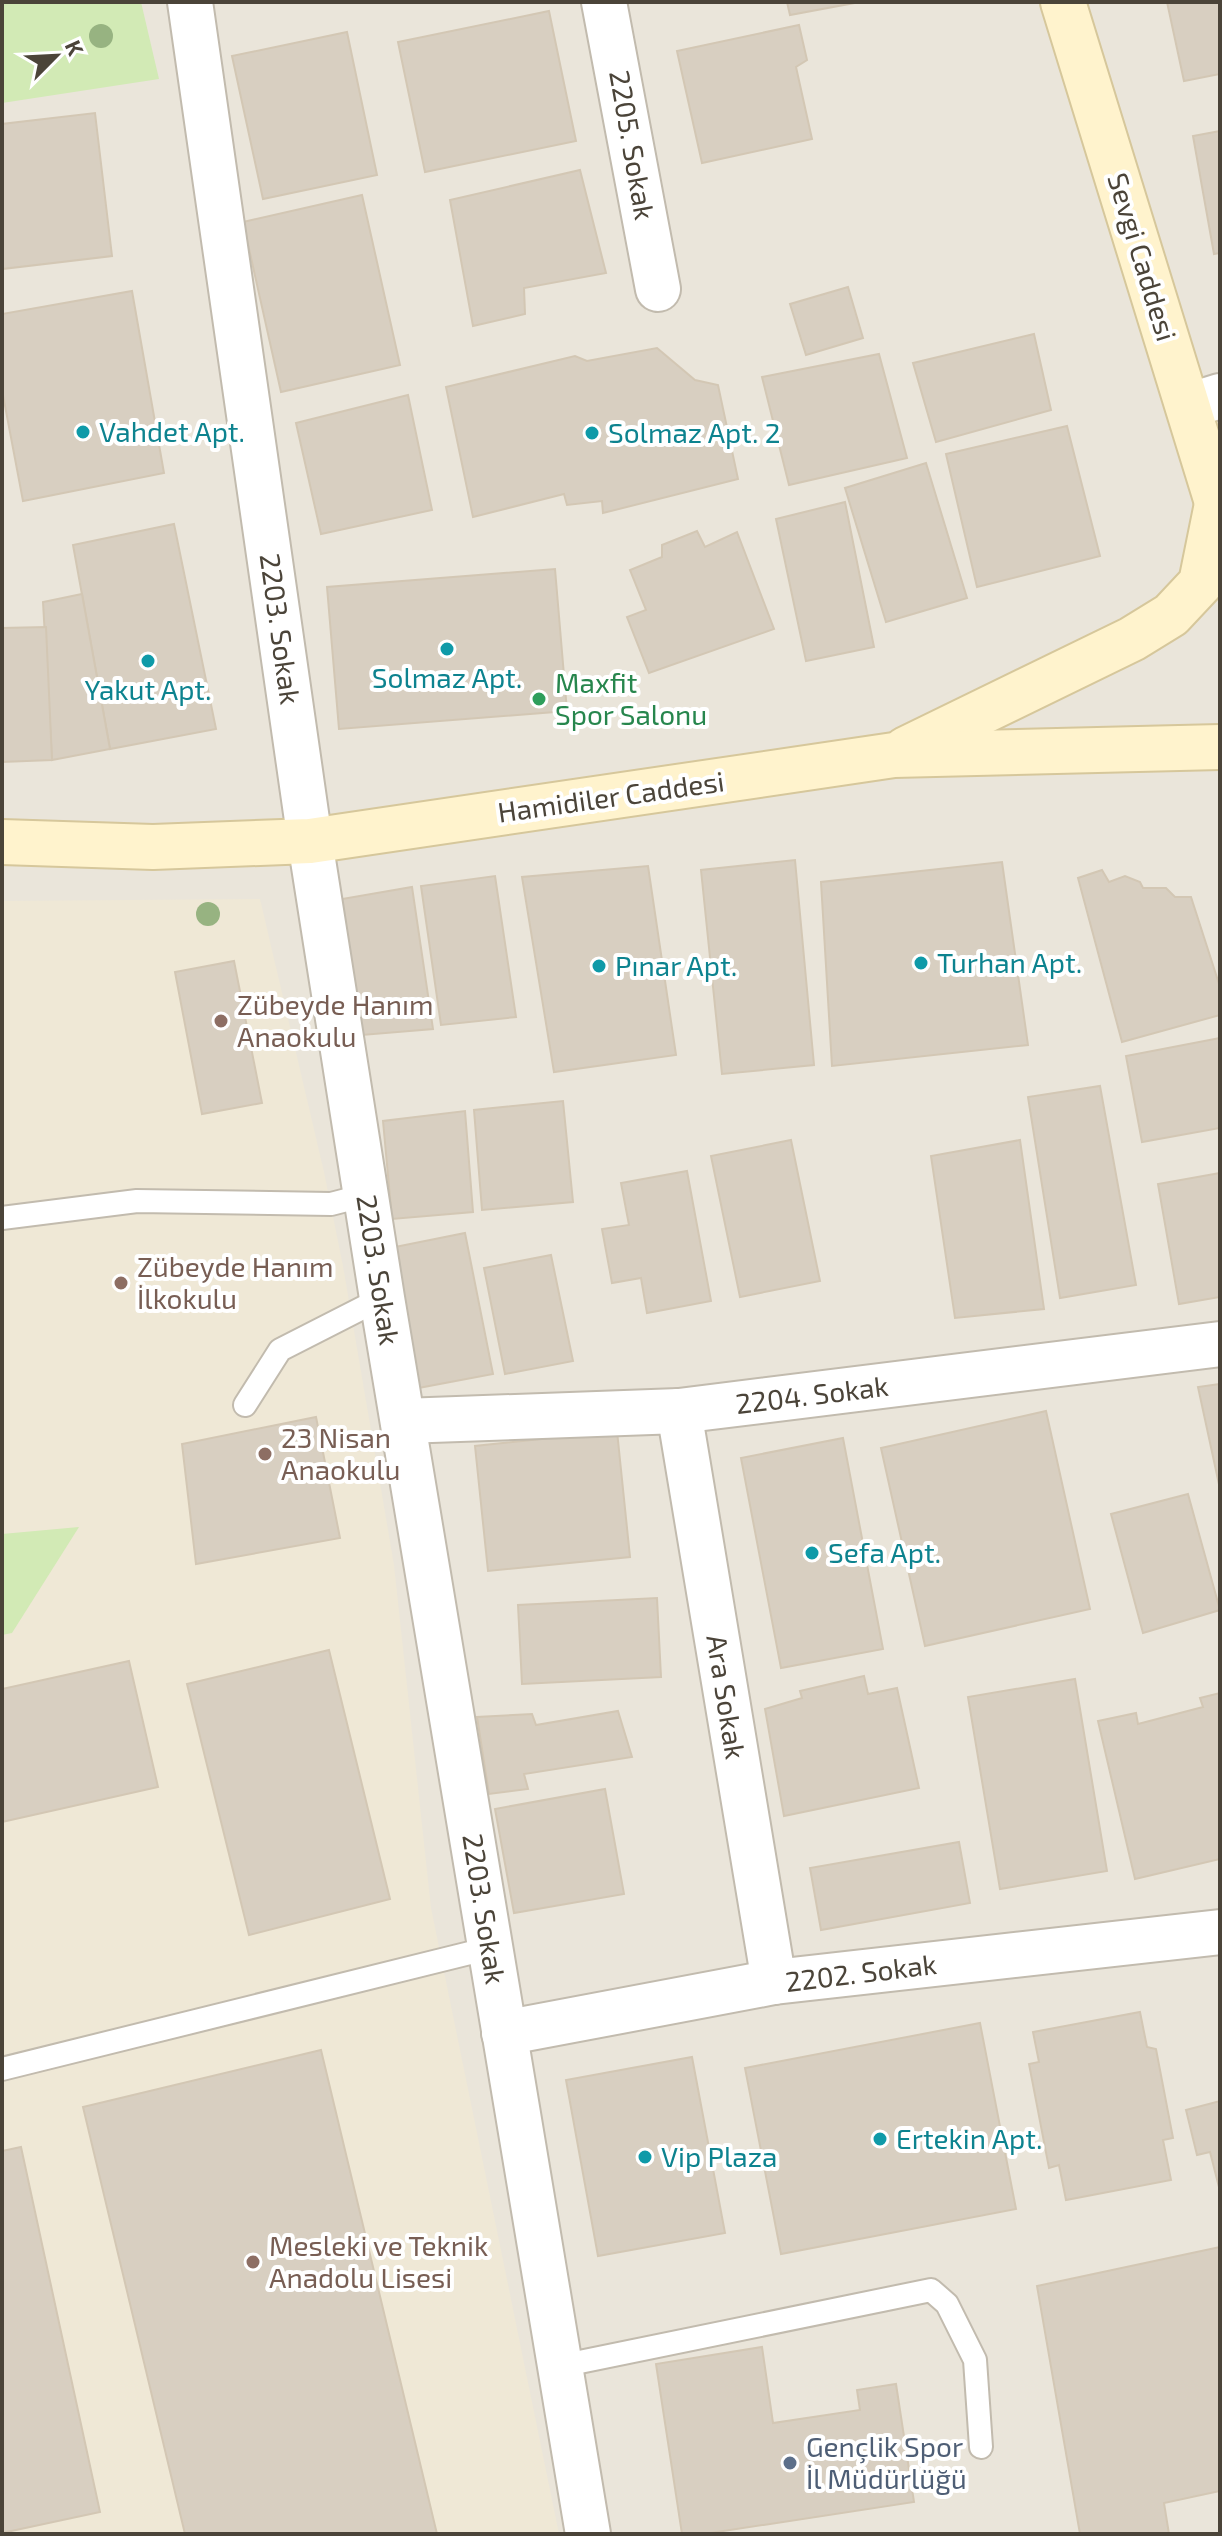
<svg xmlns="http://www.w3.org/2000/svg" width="1222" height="2536" font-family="'Exo 2',sans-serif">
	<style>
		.residential { fill: #eae5da }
		.education { fill: #efe8d6 }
		.green { fill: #d2eab5 }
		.building { fill: #d8cfc1; stroke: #d3c7b4; stroke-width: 2 }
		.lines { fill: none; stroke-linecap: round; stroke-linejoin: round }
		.lane-casing { stroke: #c2bbae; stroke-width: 26 }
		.street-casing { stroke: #c2bbae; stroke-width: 48 }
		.secondary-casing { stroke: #d6c79b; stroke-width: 48 }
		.lane { stroke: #fff; stroke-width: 22 }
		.street { stroke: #fff; stroke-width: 44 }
		.secondary { stroke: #fff3cd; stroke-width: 44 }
		.tree { fill: #97b381 }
		.culture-dot { fill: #0f9aa8; stroke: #fff; stroke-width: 3 }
		.leisure-dot { fill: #2e9e5b; stroke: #fff; stroke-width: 3 }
		.education-dot { fill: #8d6e63; stroke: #fff; stroke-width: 3 }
		.service-dot { fill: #5c6f8a; stroke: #fff; stroke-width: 3 }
		.labels { text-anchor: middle; stroke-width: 8; stroke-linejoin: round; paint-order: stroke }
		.street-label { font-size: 28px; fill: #4b4439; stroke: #fff }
		.culture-label { font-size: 28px; fill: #0d838f; stroke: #fff; text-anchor: start }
		.leisure-label { font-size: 28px; fill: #27864d; stroke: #fff; text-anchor: start }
		.education-label { font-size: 28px; fill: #785e54; stroke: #fff; text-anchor: start }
		.service-label { font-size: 28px; fill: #4e5e75; stroke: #fff; text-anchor: start }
	</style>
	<rect width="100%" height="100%" fill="#f6f3ec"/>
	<rect class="residential" x="2" y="2" width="1218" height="2532"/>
	<path class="education" d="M 260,899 L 324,1172 L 343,1266 L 394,1565 L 431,1908 L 559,2534 L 2,2534 L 2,901 Z"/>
	<g class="green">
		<path d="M 2,2 L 141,2 L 159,79 L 2,103 Z"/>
		<path d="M 79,1527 L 12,1633 L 2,1635 L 2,1534 Z"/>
	</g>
	<g class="building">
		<path d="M 787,2 L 860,2 L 790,15 Z"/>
		<path d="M 1167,2 L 1220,2 L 1220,74 L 1184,81 Z"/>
		<path d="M 549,11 L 576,141 L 425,172 L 398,42 Z"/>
		<path d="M 799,25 L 807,60 L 796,67 L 812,139 L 702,163 L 677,51 Z"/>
		<path d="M 347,32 L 377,175 L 263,199 L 232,56 Z"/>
		<path d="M 95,113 L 112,256 L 2,269 L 2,124 Z"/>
		<path d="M 1220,131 L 1220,253 L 1214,254 L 1193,136 Z"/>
		<path d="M 580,170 L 606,273 L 524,288 L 525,314 L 473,326 L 450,200 Z"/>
		<path d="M 362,195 L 400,365 L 281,392 L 243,222 Z"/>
		<path d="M 848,287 L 863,338 L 806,355 L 790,304 Z"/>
		<path d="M 132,291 L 164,473 L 23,501 L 2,390 L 2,314 Z"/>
		<path d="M 1034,334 L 1051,410 L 936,442 L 913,363 Z"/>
		<path d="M 657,348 L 695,380 L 718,385 L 738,479 L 603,513 L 602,501 L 567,505 L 564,494 L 473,517 L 446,387 L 575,356 L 587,361 Z"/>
		<path d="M 879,354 L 907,458 L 789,485 L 762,377 Z"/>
		<path d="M 408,395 L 432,510 L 321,534 L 296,423 Z"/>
		<path d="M 1067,426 L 1100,556 L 977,587 L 946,454 Z"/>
		<path d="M 926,463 L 967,598 L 886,622 L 845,488 Z"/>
		<path d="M 845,502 L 874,647 L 806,661 L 776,519 Z"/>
		<path d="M 174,524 L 216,729 L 110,749 L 73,545 Z"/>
		<path d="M 697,531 L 705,547 L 737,532 L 774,629 L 649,673 L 627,617 L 646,610 L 630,570 L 662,557 L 662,545 Z"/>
		<path d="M 555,569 L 567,711 L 339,729 L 327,587 Z"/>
		<path d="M 82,594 L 110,749 L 52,760 L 43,602 Z"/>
		<path d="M 46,627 L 52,760 L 2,762 L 2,628 Z"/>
		<path d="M 795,860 L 814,1065 L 722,1074 L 701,870 Z"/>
		<path d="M 1002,862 L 1028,1045 L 832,1066 L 821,882 Z"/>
		<path d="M 648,866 L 676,1055 L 554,1072 L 522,877 Z"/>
		<path d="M 1102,870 L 1109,882 L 1125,876 L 1140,882 L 1143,888 L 1166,888 L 1175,897 L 1191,897 L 1220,987 L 1220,1015 L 1122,1042 L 1078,878 Z"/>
		<path d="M 495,876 L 516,1017 L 441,1025 L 421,886 Z"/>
		<path d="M 412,887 L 433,1029 L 362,1035 L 342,899 Z"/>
		<path d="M 234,961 L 262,1103 L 202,1114 L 175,972 Z"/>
		<path d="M 1220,1038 L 1220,1128 L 1142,1142 L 1126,1056 Z"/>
		<path d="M 1100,1086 L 1136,1285 L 1060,1298 L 1028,1097 Z"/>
		<path d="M 563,1101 L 573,1202 L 482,1210 L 474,1110 Z"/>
		<path d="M 465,1111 L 473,1212 L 392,1219 L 383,1121 Z"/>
		<path d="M 791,1140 L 820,1281 L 740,1297 L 711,1156 Z"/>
		<path d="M 1020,1140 L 1044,1309 L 955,1318 L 931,1156 Z"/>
		<path d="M 687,1171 L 711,1301 L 647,1313 L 641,1278 L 612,1283 L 602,1229 L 629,1225 L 621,1183 Z"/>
		<path d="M 1220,1173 L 1220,1297 L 1179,1304 L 1158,1184 Z"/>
		<path d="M 465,1233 L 493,1374 L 413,1389 L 385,1249 Z"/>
		<path d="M 551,1255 L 573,1361 L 505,1374 L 484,1268 Z"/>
		<path d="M 1220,1384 L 1220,1489 L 1198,1387 Z"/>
		<path d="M 1046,1411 L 1090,1609 L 925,1646 L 881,1448 Z"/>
		<path d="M 316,1417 L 340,1538 L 196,1564 L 182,1444 Z"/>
		<path d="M 617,1431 L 630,1557 L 488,1571 L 475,1446 Z"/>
		<path d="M 843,1438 L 883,1649 L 781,1668 L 741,1458 Z"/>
		<path d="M 1188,1494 L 1220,1610 L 1143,1633 L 1111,1514 Z"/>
		<path d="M 657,1598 L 661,1677 L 522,1684 L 518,1605 Z"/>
		<path d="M 329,1650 L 390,1899 L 249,1935 L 187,1684 Z"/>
		<path d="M 129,1661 L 158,1787 L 2,1822 L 2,1689 Z"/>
		<path d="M 864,1676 L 868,1694 L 897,1688 L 919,1788 L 784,1816 L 765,1709 L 802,1698 L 800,1691 Z"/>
		<path d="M 1075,1679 L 1107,1871 L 1000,1889 L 968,1697 Z"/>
		<path d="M 1220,1693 L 1220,1859 L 1135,1879 L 1098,1721 L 1136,1713 L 1138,1724 L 1203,1707 L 1200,1698 Z"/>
		<path d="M 618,1711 L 632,1757 L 524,1774 L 528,1789 L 489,1794 L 477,1717 L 532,1714 L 536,1725 Z"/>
		<path d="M 605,1789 L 624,1894 L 514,1913 L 495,1809 Z"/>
		<path d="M 959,1842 L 970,1903 L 821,1930 L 810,1868 Z"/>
		<path d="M 1140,2012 L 1147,2047 L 1156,2049 L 1173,2138 L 1163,2140 L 1171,2180 L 1066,2200 L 1059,2165 L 1049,2168 L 1029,2064 L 1039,2062 L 1033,2032 Z"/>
		<path d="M 980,2023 L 1016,2209 L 781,2254 L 745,2068 Z"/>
		<path d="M 321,2050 L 437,2534 L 185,2534 L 83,2107 Z"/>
		<path d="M 692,2057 L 725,2233 L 598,2256 L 566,2080 Z"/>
		<path d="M 1220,2101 L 1220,2191 L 1210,2152 L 1197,2155 L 1186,2110 Z"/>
		<path d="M 21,2147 L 100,2512 L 2,2533 L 2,2151 Z"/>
		<path d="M 1220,2247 L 1220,2491 L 1164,2503 L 1169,2534 L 1080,2534 L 1037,2286 Z"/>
		<path d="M 762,2347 L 773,2423 L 860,2410 L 857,2390 L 896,2384 L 914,2502 L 704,2534 L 682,2534 L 656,2364 Z"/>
	</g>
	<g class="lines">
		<g class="lane-casing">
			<g id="lane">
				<path d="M 2,1218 L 137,1201 L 331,1204 L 366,1195"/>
				<path d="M 245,1405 L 280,1350 L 382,1298"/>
				<path d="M 2,2069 L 490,1948"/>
				<path d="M 560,2366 L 931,2290 L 947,2304 L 975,2360 L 981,2447"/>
			</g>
		</g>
		<g class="street-casing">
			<g id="street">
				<path d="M 190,2 L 310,841 L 382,1298 L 588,2534"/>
				<path d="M 604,2 L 658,289"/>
				<path d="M 1188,406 L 1220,396"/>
				<path d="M 679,1411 L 774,1982"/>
				<path d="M 403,1421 L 679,1411 L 1220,1344"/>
				<path d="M 504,2033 L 774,1982 L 1220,1932"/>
			</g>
		</g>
		<g class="secondary-casing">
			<g id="secondary">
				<path d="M 1063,2 L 1220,512"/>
				<path d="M 906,749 L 1132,639 L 1171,615 L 1201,583 L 1217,504"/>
				<path d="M 2,842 L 153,847 L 310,841 L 894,755 L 1220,747"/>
			</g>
		</g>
		<use href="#lane" class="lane"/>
		<use href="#street" class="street"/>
		<use href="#secondary" class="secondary"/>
	</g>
	<g class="tree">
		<circle cx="101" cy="36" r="12"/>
		<circle cx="208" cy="914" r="12"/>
	</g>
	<g class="culture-dot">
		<circle cx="83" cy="432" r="8"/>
		<circle cx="592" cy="433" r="8"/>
		<circle cx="447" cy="649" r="8"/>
		<circle cx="148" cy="661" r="8"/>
		<circle cx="921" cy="963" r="8"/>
		<circle cx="599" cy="966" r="8"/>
		<circle cx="812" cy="1553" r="8"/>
		<circle cx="880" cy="2139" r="8"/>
		<circle cx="645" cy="2157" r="8"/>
	</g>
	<circle class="leisure-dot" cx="539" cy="699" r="8"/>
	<g class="education-dot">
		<circle cx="221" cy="1021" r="8"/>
		<circle cx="121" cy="1283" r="8"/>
		<circle cx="265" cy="1454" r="8"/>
		<circle cx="253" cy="2262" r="8"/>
	</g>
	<circle class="service-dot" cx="790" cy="2463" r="8"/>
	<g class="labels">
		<g class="street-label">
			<text transform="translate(632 145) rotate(80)" y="10">2205. Sokak</text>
			<text transform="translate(1142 257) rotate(73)" y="10">Sevgi Caddesi</text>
			<text transform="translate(280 629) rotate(82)" y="10">2203. Sokak</text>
			<text transform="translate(611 797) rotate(-8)" y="10">Hamidiler Caddesi</text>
			<text transform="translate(378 1270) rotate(81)" y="10">2203. Sokak</text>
			<text transform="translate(812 1395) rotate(-7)" y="10">2204. Sokak</text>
			<text transform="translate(726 1697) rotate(81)" y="10">Ara Sokak</text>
			<text transform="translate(484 1909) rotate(81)" y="10">2203. Sokak</text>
			<text transform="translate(861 1973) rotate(-7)" y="10">2202. Sokak</text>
		</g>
		<g class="culture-label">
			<text x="99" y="442">Vahdet Apt.</text>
			<text x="608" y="443">Solmaz Apt. 2</text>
			<text x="447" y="688" text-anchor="middle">Solmaz Apt.</text>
			<text x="148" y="700" text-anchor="middle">Yakut Apt.</text>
			<text x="937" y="973">Turhan Apt.</text>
			<text x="615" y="976">Pınar Apt.</text>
			<text x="828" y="1563">Sefa Apt.</text>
			<text x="896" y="2149">Ertekin Apt.</text>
			<text x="661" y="2167">Vip Plaza</text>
		</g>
		<g class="leisure-label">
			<text x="555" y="693">Maxfit<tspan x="555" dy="32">Spor Salonu</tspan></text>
		</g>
		<g class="education-label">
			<text x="237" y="1015">Zübeyde Hanım<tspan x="237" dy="32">Anaokulu</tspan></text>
			<text x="137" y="1277">Zübeyde Hanım<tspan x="137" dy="32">İlkokulu</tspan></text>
			<text x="281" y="1448">23 Nisan<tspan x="281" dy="32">Anaokulu</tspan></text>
			<text x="269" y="2256">Mesleki ve Teknik<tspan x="269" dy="32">Anadolu Lisesi</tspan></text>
		</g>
		<g class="service-label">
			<text x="806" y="2457">Gençlik Spor<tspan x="806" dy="32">İl Müdürlüğü</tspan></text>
		</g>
	</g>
	<rect width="1222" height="2536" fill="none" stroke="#4b4439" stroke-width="8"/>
	<g transform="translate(56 56) rotate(66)" stroke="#ffffff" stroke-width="6" paint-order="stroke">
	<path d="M0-6L14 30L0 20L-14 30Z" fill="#4b4439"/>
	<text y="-12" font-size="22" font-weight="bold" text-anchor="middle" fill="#4b4439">K</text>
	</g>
</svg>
